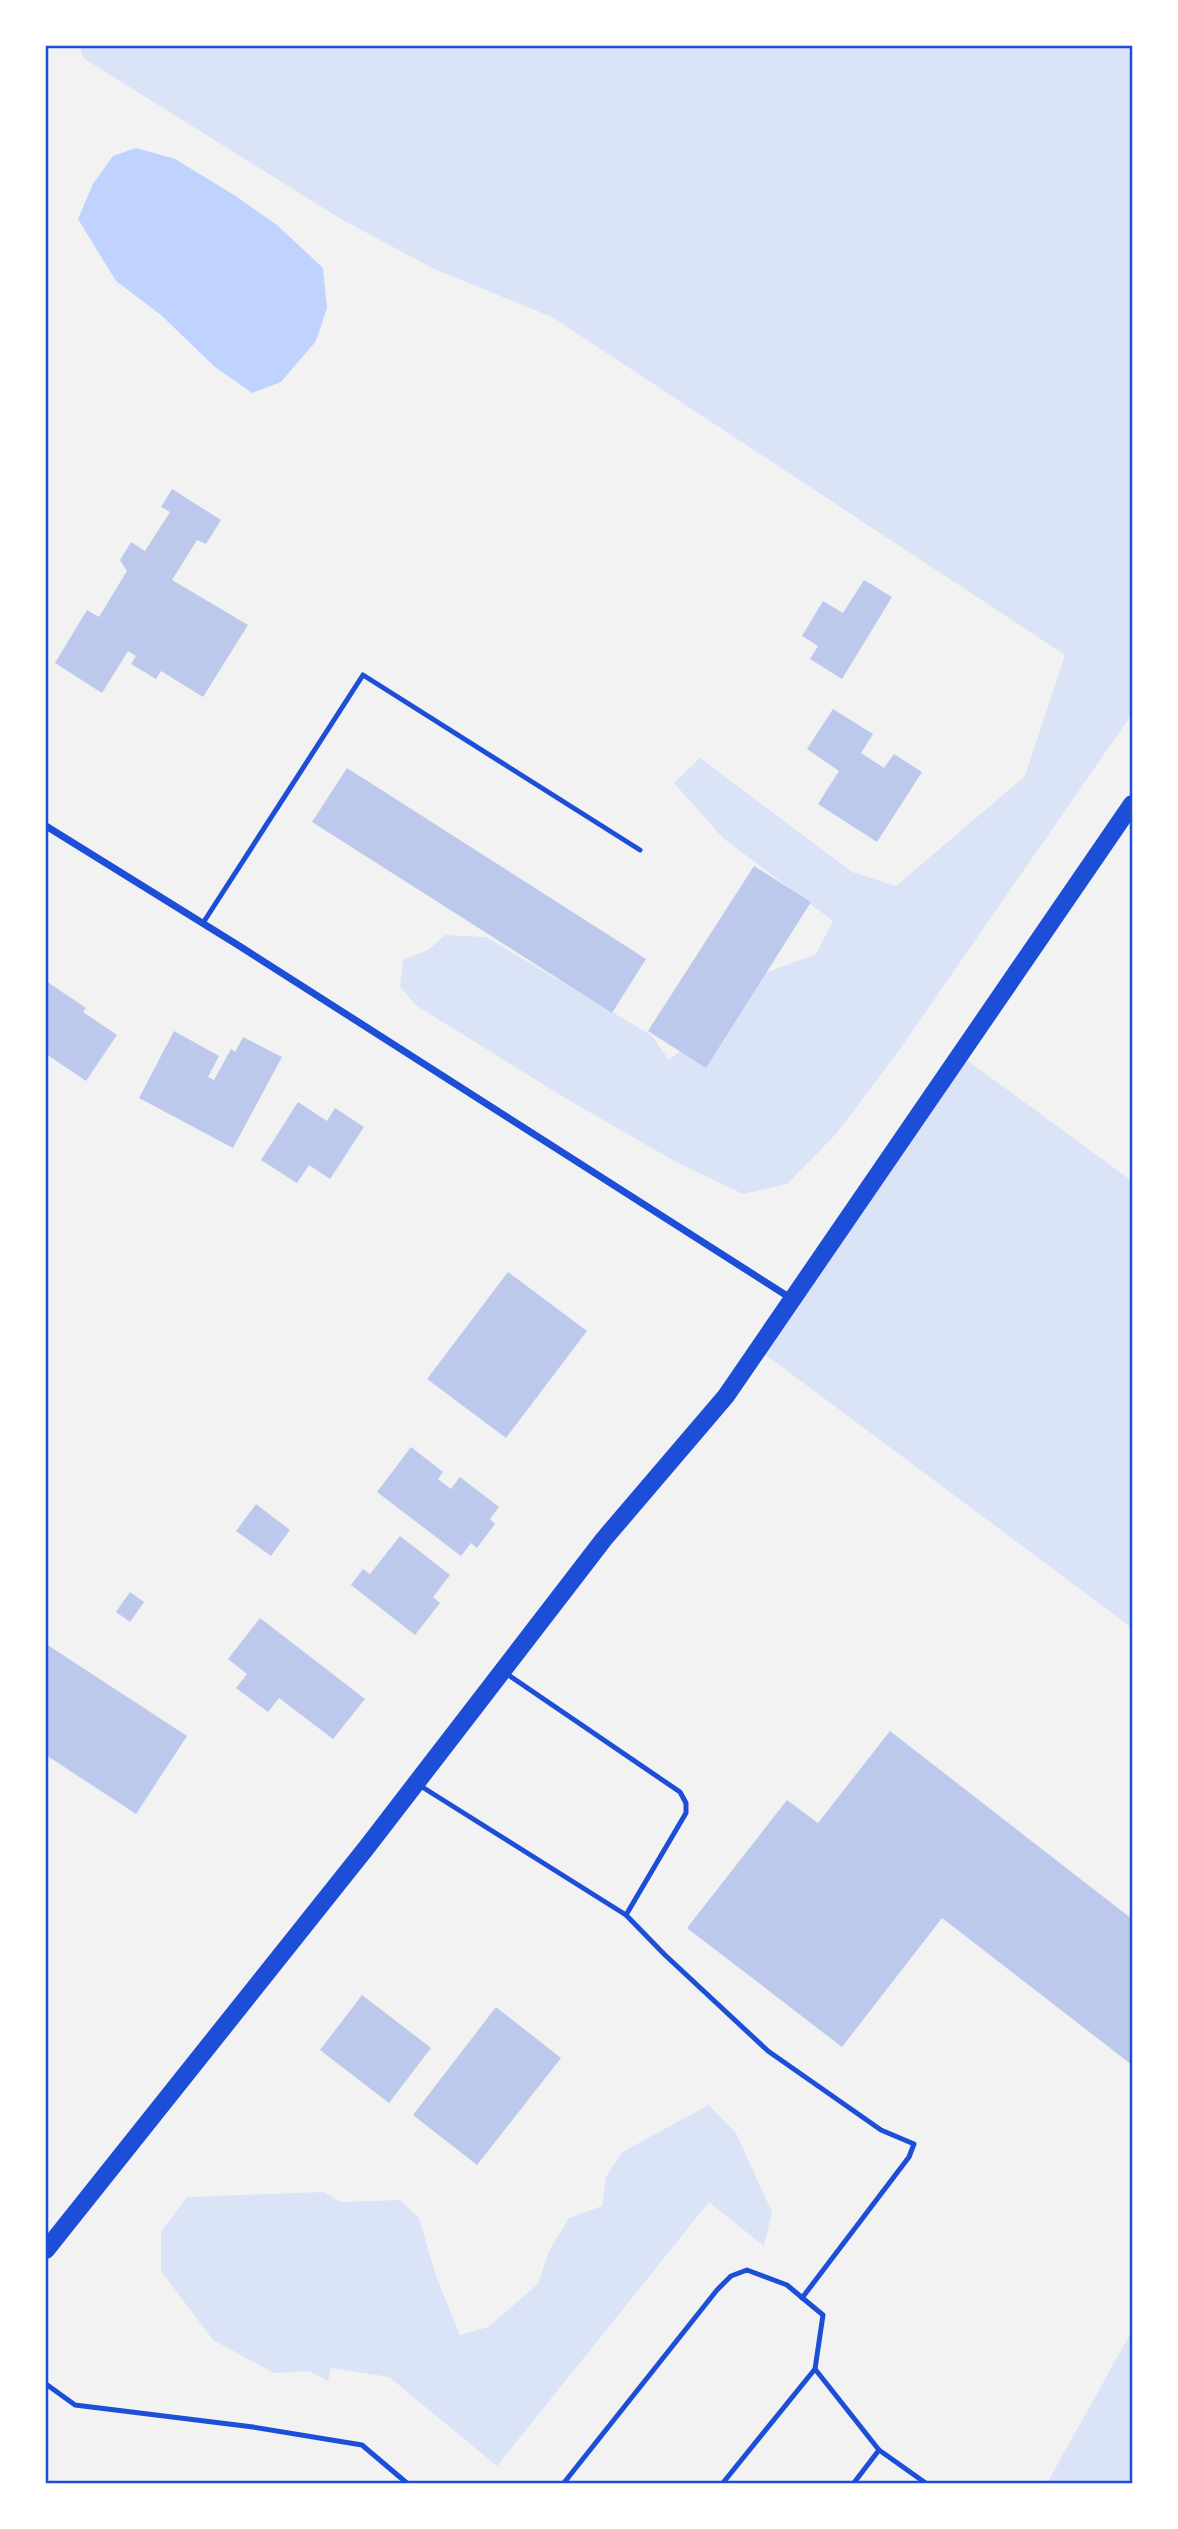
<svg xmlns="http://www.w3.org/2000/svg" width="1178" height="2529" font-family="'Public Sans',sans-serif">
	<style>
		.green { fill: #dbe4f7 }
		.water { fill: #bfd3fe }
		.building { fill: #bdc9ec }
		.lines { fill: none; stroke-linecap: round; stroke-linejoin: round }
		.service { stroke: #1d4ed8; stroke-width: 5 }
		.minor { stroke: #1d4ed8; stroke-width: 7 }
		.primary { stroke: #1d4ed8; stroke-width: 18 }
		.neatline { fill: none; stroke: #1d4ed8; stroke-width: 2.5 }
	</style>
	<rect width="100%" height="100%" fill="#f2f2f2"/>
	<g class="green">
		<path d="M 80,46 L 1132,46 L 1132,714 L 900,1049 L 836,1134 L 787,1184 L 743,1194 L 676,1162 L 565,1098 L 417,1006 L 400,987 L 403,960 L 428,950 L 445,935 L 486,937 L 651,1035 L 669,1060 L 697,1037 L 723,989 L 816,954 L 833,921 L 723,838 L 674,783 L 700,758 L 852,872 L 896,886 L 1025,776 L 1065,655 L 552,317 L 434,269 L 341,219 L 83,58 Z"/>
		<path d="M 960,1055 L 1132,1181 L 1132,1628 L 758,1349 Z"/>
		<path d="M 709,2105 L 736,2133 L 772,2212 L 764,2246 L 709,2202 L 497,2466 L 389,2377 L 331,2368 L 328,2381 L 309,2371 L 274,2373 L 213,2340 L 161,2271 L 161,2232 L 187,2197 L 324,2192 L 341,2202 L 400,2200 L 419,2218 L 436,2276 L 460,2335 L 488,2327 L 538,2284 L 549,2251 L 569,2218 L 602,2206 L 606,2177 L 622,2152 Z"/>
		<path d="M 1132,2331 L 1132,2483 L 1047,2483 Z"/>
	</g>
	<path class="water" d="M 136,148 L 175,159 L 234,195 L 277,225 L 323,268 L 327,308 L 316,341 L 281,382 L 252,393 L 215,367 L 161,315 L 116,281 L 78,219 L 93,184 L 113,156 Z"/>
	<g class="building">
		<path d="M 172,489 L 221,520 L 206,544 L 197,540 L 172,580 L 248,625 L 203,697 L 161,671 L 156,679 L 131,664 L 136,656 L 128,651 L 102,693 L 55,663 L 87,610 L 99,617 L 127,571 L 120,560 L 131,542 L 145,551 L 170,512 L 161,507 Z"/>
		<path d="M 864,580 L 892,597 L 842,679 L 810,659 L 818,646 L 802,636 L 823,601 L 843,613 Z"/>
		<path d="M 833,709 L 873,734 L 861,753 L 884,768 L 894,754 L 922,772 L 877,842 L 818,804 L 839,771 L 807,749 Z"/>
		<path d="M 347,768 L 646,959 L 612,1013 L 312,822 Z"/>
		<path d="M 754,866 L 811,902 L 706,1068 L 648,1031 Z"/>
		<path d="M 46,981 L 86,1008 L 83,1012 L 117,1035 L 86,1081 L 46,1054 Z"/>
		<path d="M 174,1031 L 219,1056 L 208,1077 L 214,1080 L 231,1049 L 235,1052 L 243,1037 L 282,1057 L 233,1148 L 139,1098 Z"/>
		<path d="M 298,1102 L 327,1121 L 335,1108 L 364,1127 L 330,1179 L 309,1165 L 297,1183 L 261,1160 Z"/>
		<path d="M 508,1272 L 587,1331 L 506,1438 L 427,1379 Z"/>
		<path d="M 411,1447 L 443,1472 L 438,1479 L 451,1489 L 460,1477 L 499,1507 L 490,1519 L 495,1524 L 477,1548 L 471,1543 L 461,1556 L 377,1492 Z"/>
		<path d="M 256,1504 L 290,1530 L 271,1556 L 236,1531 Z"/>
		<path d="M 400,1536 L 450,1575 L 433,1597 L 440,1603 L 415,1635 L 351,1585 L 363,1569 L 370,1574 Z"/>
		<path d="M 130,1592 L 144,1602 L 130,1622 L 116,1612 Z"/>
		<path d="M 260,1618 L 365,1699 L 333,1739 L 279,1698 L 268,1712 L 236,1688 L 247,1674 L 228,1659 Z"/>
		<path d="M 46,1644 L 187,1736 L 136,1814 L 46,1755 Z"/>
		<path d="M 890,1731 L 1132,1919 L 1132,2065 L 942,1918 L 842,2047 L 687,1928 L 787,1800 L 818,1823 Z"/>
		<path d="M 362,1995 L 431,2048 L 389,2103 L 320,2050 Z"/>
		<path d="M 496,2007 L 561,2058 L 477,2165 L 413,2115 Z"/>
	</g>
	<g class="lines">
		<g class="service">
			<path d="M 203,923 L 363,675 L 640,850"/>
			<path d="M 504,1672 L 680,1792 L 686,1803 L 686,1813 L 626,1915"/>
			<path d="M 419,1785 L 626,1915 L 665,1955 L 768,2051 L 881,2130 L 914,2144 L 909,2157 L 802,2298"/>
			<path d="M 46,2384 L 75,2405 L 253,2427 L 362,2445 L 408,2484"/>
			<path d="M 563,2484 L 717,2290 L 731,2276 L 747,2270 L 787,2285 L 823,2315 L 815,2369 L 879,2450 L 927,2484"/>
			<path d="M 722,2484 L 815,2369"/>
			<path d="M 853,2484 L 879,2450"/>
		</g>
		<path class="minor" d="M 46,826 L 241,947 L 792,1299"/>
		<path class="primary" d="M 46,2250 L 367,1847 L 604,1539 L 726,1396 L 1132,804"/>
	</g>
	<rect width="1178" height="2529" fill="none" stroke="#ffffff" stroke-width="94"/>
	<rect x="47" y="47" width="1084" height="2435" class="neatline"/>
</svg>
